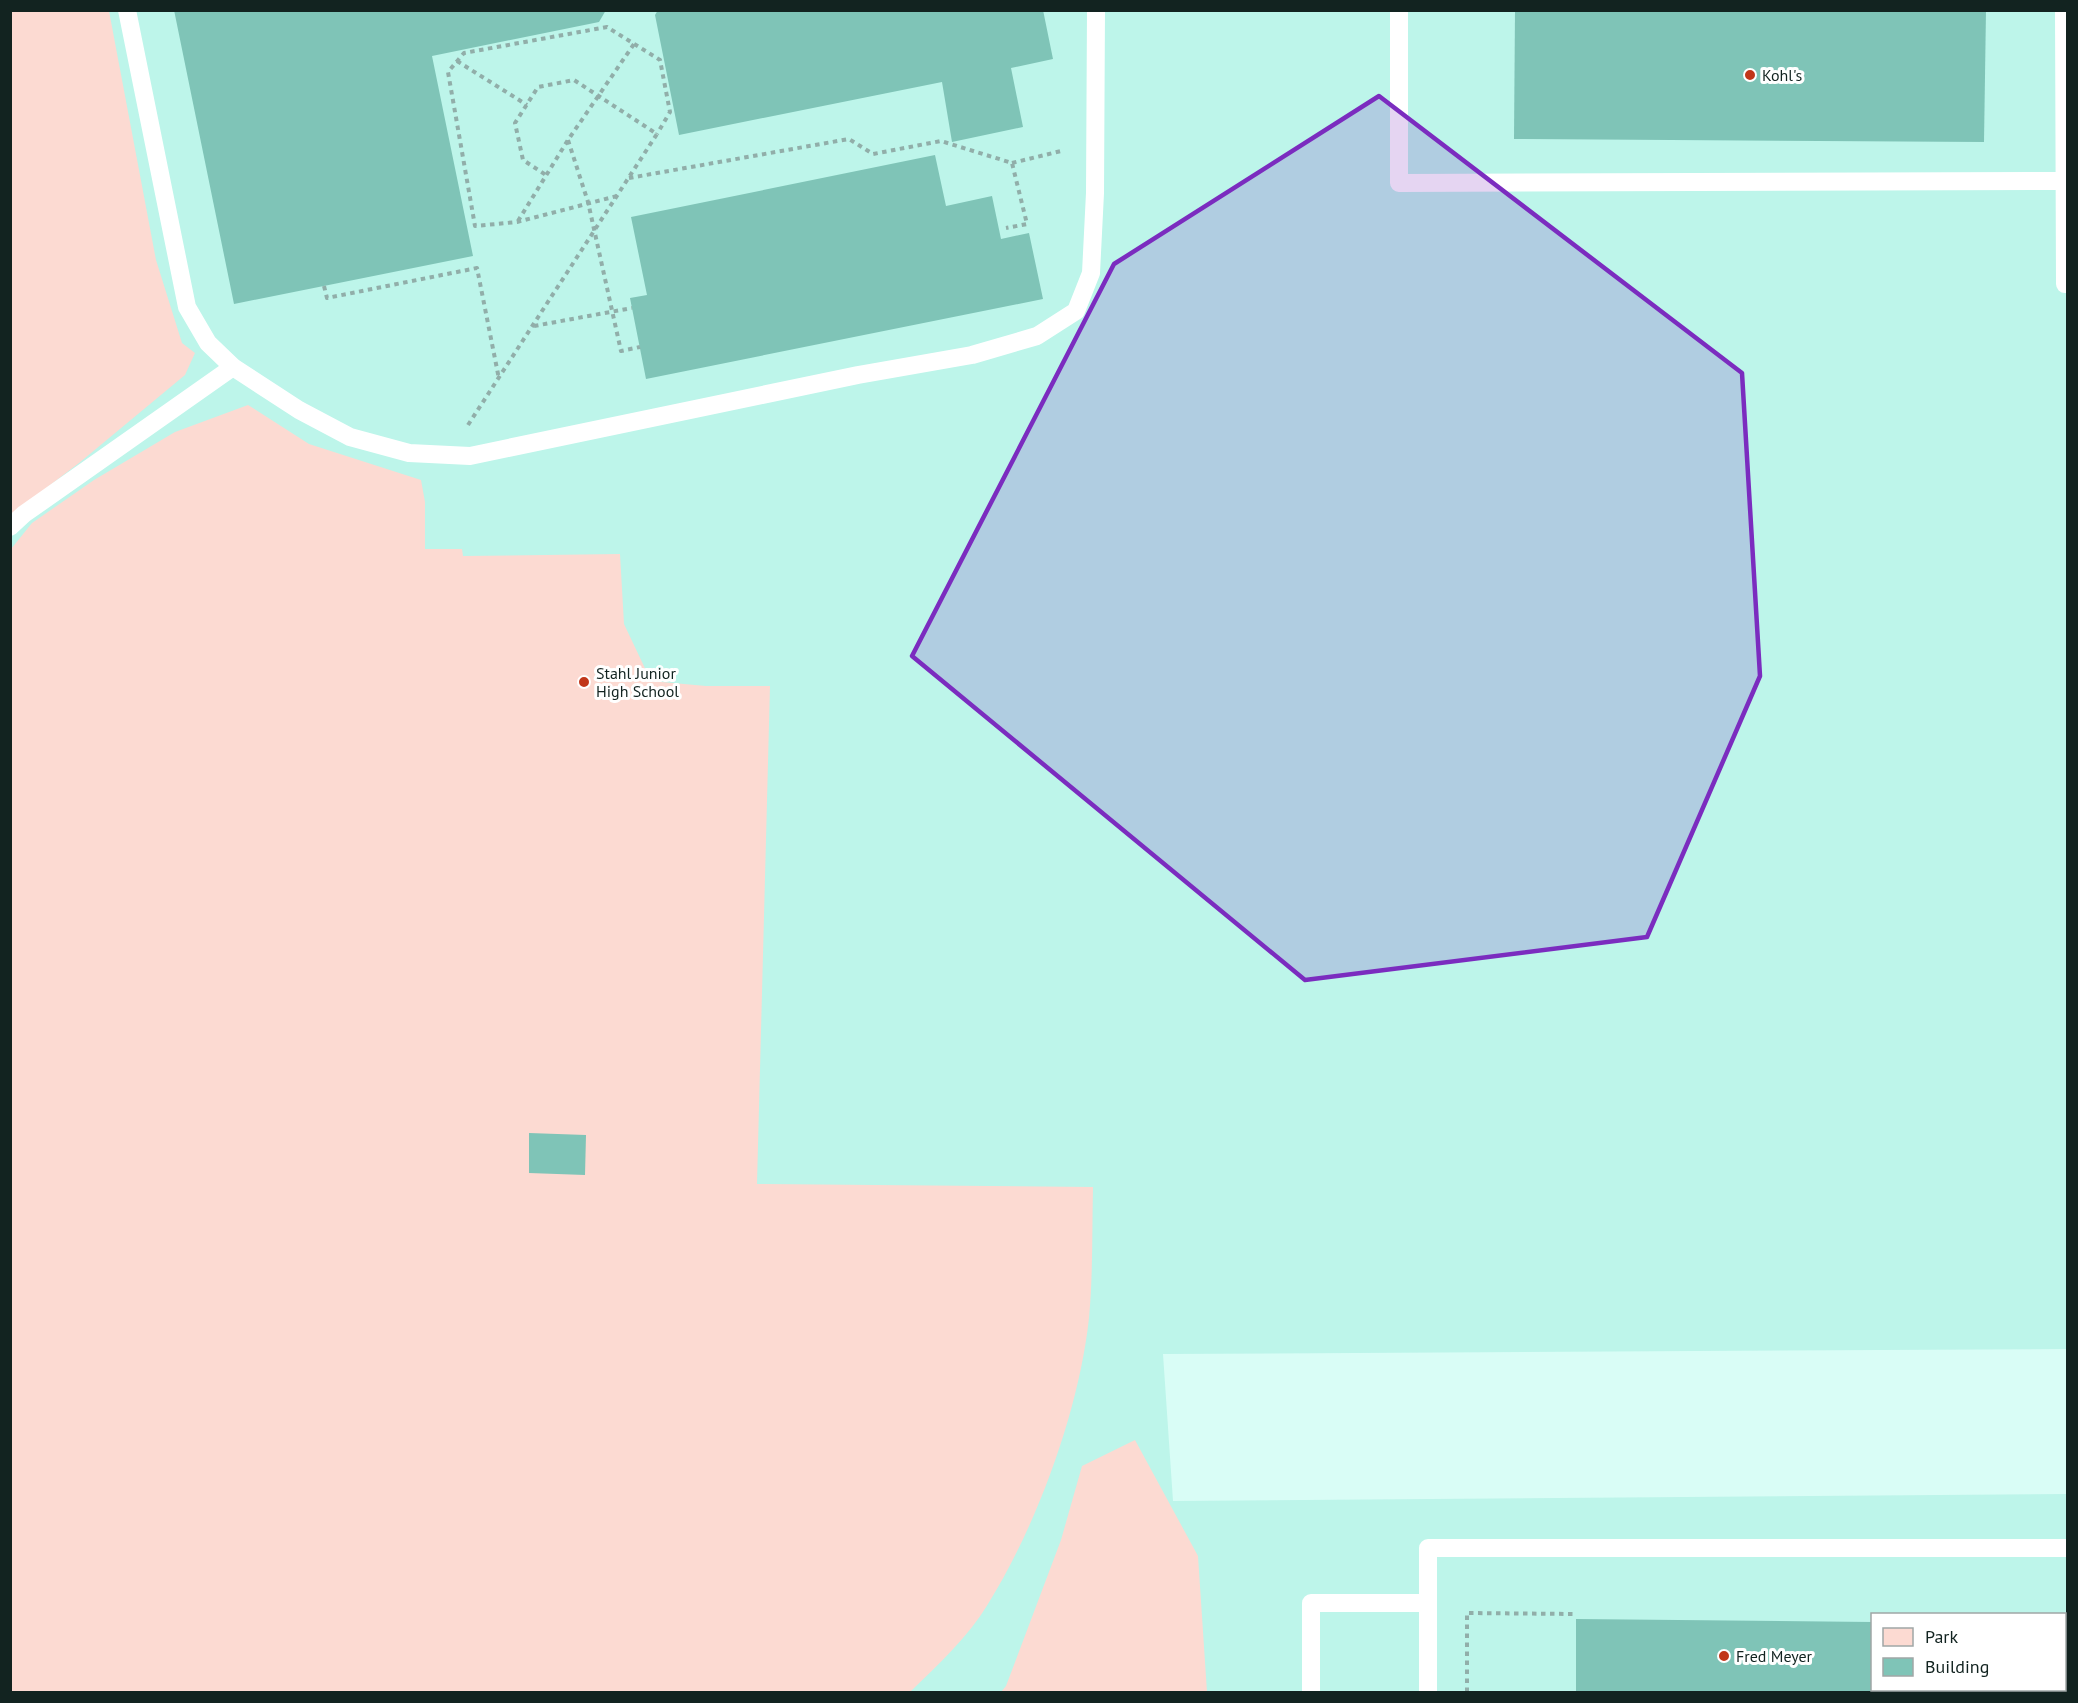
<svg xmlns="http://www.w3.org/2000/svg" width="2078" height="1703" font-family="'PT Sans',sans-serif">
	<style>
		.built { fill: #bdf5ea; fill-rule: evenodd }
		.green { fill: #fcdad2 }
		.building { fill: #7fc4b7 }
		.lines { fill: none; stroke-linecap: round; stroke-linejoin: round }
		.path { stroke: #91aea9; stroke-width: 4; stroke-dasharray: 4.5 4.5; stroke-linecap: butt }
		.lane { stroke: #fff; stroke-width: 18 }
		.marked { fill: #7b2cbf; fill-opacity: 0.2; stroke: #7b2cbf; stroke-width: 4.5; stroke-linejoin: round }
		.poi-dot { fill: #c13619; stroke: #fff; stroke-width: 2 }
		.labels { text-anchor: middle; stroke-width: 6; stroke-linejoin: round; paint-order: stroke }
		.poi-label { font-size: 16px; fill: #122320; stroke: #fff; text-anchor: start }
	</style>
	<rect width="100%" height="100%" fill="#d9fdf6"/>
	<path class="built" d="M 11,11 L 2067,11 L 2067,1349 L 1163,1354 L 1173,1501 L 2067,1494 L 2067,1692 L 11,1692 ZM 1872,1614 L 2064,1614 L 2064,1690 L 1872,1690 Z"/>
	<g class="green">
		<path d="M 11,11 L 109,11 L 156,260 L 182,343 L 195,353 L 185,375 L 79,463 L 11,515 Z"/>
		<path d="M 248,405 L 309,444 L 421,480 L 425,502 L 425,549 L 462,549 L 463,556 L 620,554 L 624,624 L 651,681 L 706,686 L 770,686 L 757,1184 L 1093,1187 C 1092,1230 1093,1275 1089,1318 C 1079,1411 1037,1525 988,1604 C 968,1637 938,1665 910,1692 L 11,1692 L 11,549 L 32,523 L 94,480 L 175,432 Z"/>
		<path d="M 1135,1440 L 1198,1556 L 1207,1692 L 1001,1692 L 1006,1686 L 1061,1540 L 1082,1466 Z"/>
	</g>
	<g class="building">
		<path d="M 174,10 L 606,10 L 599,22 L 432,56 L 473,256 L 234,304 Z"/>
		<path d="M 658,10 L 1043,10 L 1053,59 L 1011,68 L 1023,127 L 952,142 L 942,82 L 679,135 L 655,15 Z"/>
		<path d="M 1515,10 L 1986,10 L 1984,142 L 1514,139 Z"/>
		<path d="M 935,155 L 946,206 L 992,196 L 1001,239 L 1029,233 L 1043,299 L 646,379 L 630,298 L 647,295 L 631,217 Z"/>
		<path d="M 529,1133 L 586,1135 L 585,1175 L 529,1173 Z"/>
		<path d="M 1576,1619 L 1872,1622 L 1872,1690 L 2064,1690 L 2064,1623 L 2068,1623 L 2068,1692 L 1576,1692 Z"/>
	</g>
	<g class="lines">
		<g class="path">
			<path d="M 457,61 L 527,105"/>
			<path d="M 568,140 L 588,202 L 621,351 L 640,347"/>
			<path d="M 1012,163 L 1061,151"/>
			<path d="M 629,178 L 849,139 L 873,154 L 941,141 L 1012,163 L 1027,224 L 1006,228"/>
			<path d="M 617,196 L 517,222 L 475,226 L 448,72 L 464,53 L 607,27 L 660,60 L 670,112 L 657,134"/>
			<path d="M 518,221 L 568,140 L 634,44"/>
			<path d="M 324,286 L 327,298 L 477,268 L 499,379"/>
			<path d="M 534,326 L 632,308"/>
			<path d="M 468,425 L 657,134 L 574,80 L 538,87 L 515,123 L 523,160 L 546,175"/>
			<path d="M 1467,1692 L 1467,1613 L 1575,1614"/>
		</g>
		<g class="lane">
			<path d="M 127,10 L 187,307 L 208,343 L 233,367 L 299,410 L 350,437 L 409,453 L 470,456 L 858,375 L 972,355 L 1037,336 L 1076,311 L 1091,273 L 1095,193 L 1096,10"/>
			<path d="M 1399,10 L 1399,183 L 2065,181"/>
			<path d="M 2064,10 L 2065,284 L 2068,284"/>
			<path d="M 10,527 L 24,514 L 233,367"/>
			<path d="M 1428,1603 L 1428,1548 L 2068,1548"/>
			<path d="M 1311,1692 L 1311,1603 L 1428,1603 L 1428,1692"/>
		</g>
	</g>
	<path class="marked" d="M 1379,96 L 1742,373 L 1760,676 L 1647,937 L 1305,980 L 912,656 L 1114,264 Z"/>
	<g class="poi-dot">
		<circle cx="1750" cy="75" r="6"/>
		<circle cx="584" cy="682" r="6"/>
		<circle cx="1724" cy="1656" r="6"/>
	</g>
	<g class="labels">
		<g class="poi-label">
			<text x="1762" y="81">Kohl's</text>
			<text x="596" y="679">Stahl Junior<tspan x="596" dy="18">High School</tspan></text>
			<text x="1736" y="1662">Fred Meyer</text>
		</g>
	</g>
	<rect width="2078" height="1703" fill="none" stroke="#122320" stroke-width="24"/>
	<rect x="1871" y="1613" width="195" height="78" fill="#ffffff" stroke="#a0a7a6" stroke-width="1.5"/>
	<rect x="1883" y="1628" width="30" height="18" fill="#fcdad2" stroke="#a0a7a6" stroke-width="1.5"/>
	<text x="1925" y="1643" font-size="18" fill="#122320">Park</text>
	<rect x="1883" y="1658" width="30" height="18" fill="#7fc4b7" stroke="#a0a7a6" stroke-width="1.5"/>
	<text x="1925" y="1673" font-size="18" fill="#122320">Building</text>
</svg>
